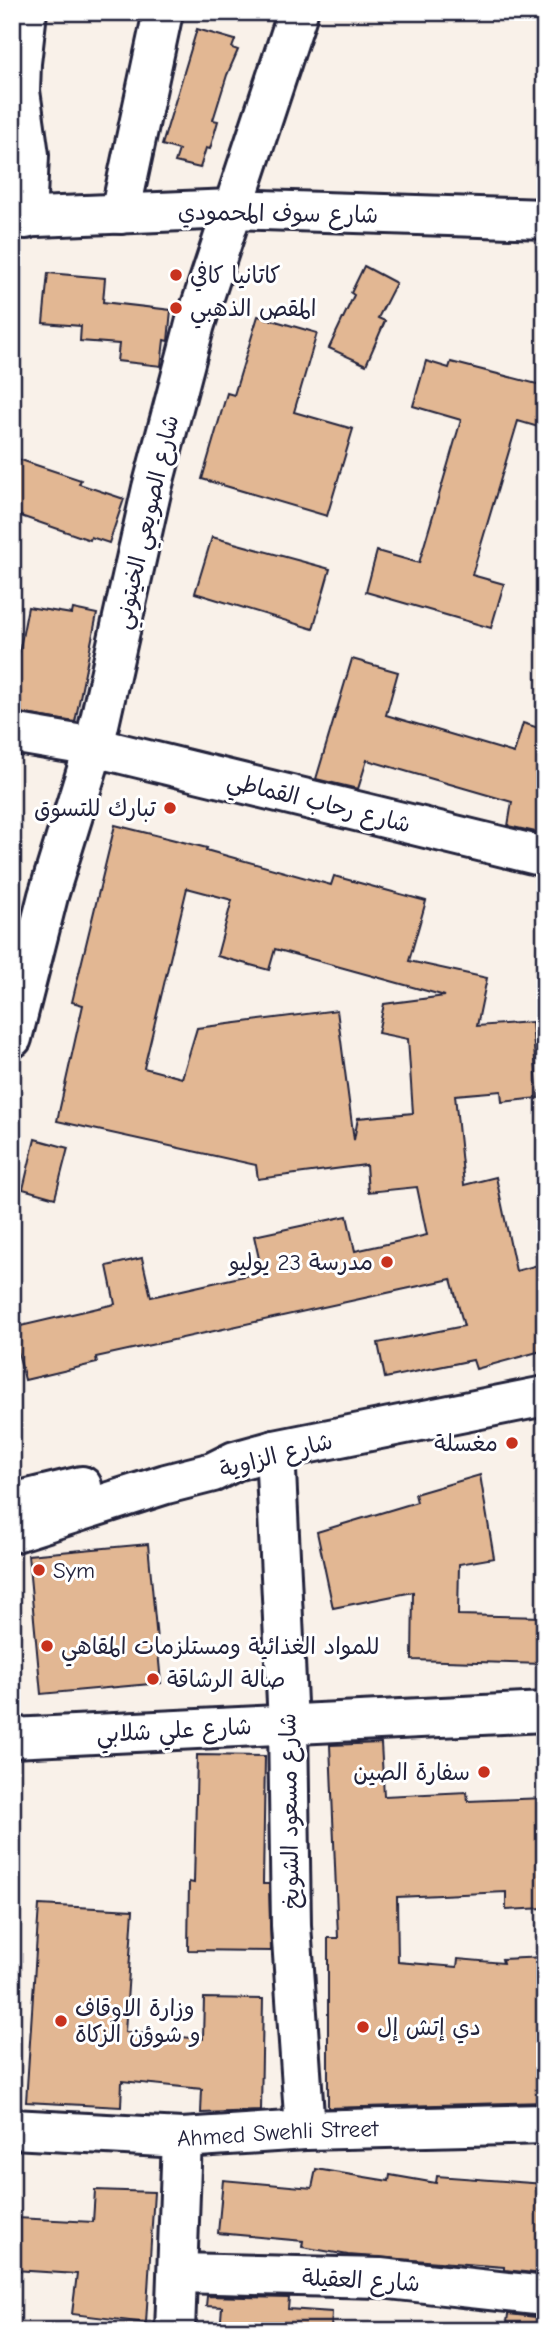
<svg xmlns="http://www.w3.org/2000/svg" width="557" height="2343" font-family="'Comic Neue','Playpen Sans Arabic',sans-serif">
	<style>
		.building { fill: #e2b793; stroke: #22223b; stroke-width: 2; fill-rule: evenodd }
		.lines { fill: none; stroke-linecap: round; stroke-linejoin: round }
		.minor-casing { stroke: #22223b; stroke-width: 44 }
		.major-casing { stroke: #22223b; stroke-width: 44 }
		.minor { stroke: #fff; stroke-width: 38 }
		.major { stroke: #fff; stroke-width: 38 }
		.poi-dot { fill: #c8321e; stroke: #fff; stroke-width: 2.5 }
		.labels { text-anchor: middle; stroke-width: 6; stroke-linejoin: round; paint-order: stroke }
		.street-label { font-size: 23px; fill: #22223b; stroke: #fff }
		.poi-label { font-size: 23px; fill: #22223b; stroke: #fff; text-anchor: start }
	</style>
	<rect width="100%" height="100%" fill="#f9f1e9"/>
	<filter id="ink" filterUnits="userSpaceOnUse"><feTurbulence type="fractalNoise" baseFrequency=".0143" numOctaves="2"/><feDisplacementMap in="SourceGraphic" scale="14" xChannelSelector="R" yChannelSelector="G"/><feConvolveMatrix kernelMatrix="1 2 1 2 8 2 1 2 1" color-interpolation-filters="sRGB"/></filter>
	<g filter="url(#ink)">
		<g class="building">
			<path d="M 197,29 L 235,40 L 232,48 L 238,50 L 227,75 L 213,120 L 218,121 L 210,149 L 206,148 L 200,168 L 175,162 L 179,150 L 162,145 Z"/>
			<path d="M 364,266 L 396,283 L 378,318 L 385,321 L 366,365 L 329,348 L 354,295 L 351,293 Z"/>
			<path d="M 48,273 L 105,278 L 103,302 L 171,310 L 168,341 L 164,340 L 161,366 L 117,361 L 119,344 L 80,341 L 81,326 L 43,323 Z"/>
			<path d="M 258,316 L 317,333 L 294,412 L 353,429 L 327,516 L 202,479 L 227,393 L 234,395 Z"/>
			<path d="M 426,361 L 449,368 L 451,362 L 545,386 L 545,429 L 518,421 L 472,575 L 504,584 L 491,628 L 366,592 L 377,551 L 419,563 L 461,420 L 413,406 Z"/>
			<path d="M 12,457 L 81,480 L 79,484 L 124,499 L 109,543 L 91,537 L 90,540 L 12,513 Z"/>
			<path d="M 212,537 L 330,569 L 313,629 L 195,593 Z"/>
			<path d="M 28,607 L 72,614 L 73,609 L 97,614 L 75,722 L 12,712 L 12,689 Z"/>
			<path d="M 352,659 L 398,672 L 386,715 L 514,753 L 523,723 L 545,730 L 545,834 L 508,826 L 512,802 L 367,760 L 358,789 L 316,779 Z"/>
			<path d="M 115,825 L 207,848 L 206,850 L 331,885 L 334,876 L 426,901 L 409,961 L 487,978 L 477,1026 L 532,1022 L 538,1098 L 502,1102 L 501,1091 L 455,1095 L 464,1185 L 496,1177 L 516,1271 L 545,1263 L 545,1350 L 476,1369 L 473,1360 L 385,1378 L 378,1343 L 464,1326 L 451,1279 L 96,1357 L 97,1363 L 25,1380 L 12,1328 L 115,1304 L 107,1266 L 142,1258 L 151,1297 L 262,1272 L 254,1236 L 347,1216 L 355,1251 L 427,1235 L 417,1187 L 368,1192 L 366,1165 L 258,1179 L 256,1165 L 57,1121 L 83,1005 L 72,1002 ZM 187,888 L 232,900 L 217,956 L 269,970 L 275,949 L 445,996 L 384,1004 L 378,1033 L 408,1039 L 413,1113 L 358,1118 L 354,1140 L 337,1010 L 197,1028 L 182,1078 L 144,1068 Z"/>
			<path d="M 35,1139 L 68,1148 L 55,1198 L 23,1189 Z"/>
			<path d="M 480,1475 L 494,1558 L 459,1564 L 458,1615 L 545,1617 L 545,1664 L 412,1660 L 413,1592 L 333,1608 L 317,1532 L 417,1502 L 415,1494 Z"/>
			<path d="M 148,1544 L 161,1683 L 41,1694 L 28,1555 Z"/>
			<path d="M 381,1743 L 384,1796 L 467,1792 L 468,1801 L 545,1798 L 545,1908 L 506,1910 L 506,1892 L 397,1897 L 398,1962 L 457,1967 L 458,1959 L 503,1963 L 502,1959 L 545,1957 L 545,2102 L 328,2108 L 328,1938 L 338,1938 L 330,1745 Z"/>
			<path d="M 197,1755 L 265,1756 L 263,1884 L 269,1884 L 271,1951 L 188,1950 L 189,1882 L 194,1883 Z"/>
			<path d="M 39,1905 L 133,1910 L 125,2032 L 203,2039 L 204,1998 L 263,1999 L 261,2111 L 201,2113 L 202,2089 L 122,2081 L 121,2107 L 26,2102 Z"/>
			<path d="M 316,2169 L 389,2181 L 390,2175 L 436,2183 L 437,2176 L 545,2184 L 545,2274 L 504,2270 L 504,2267 L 348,2255 L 302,2247 L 303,2241 L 218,2233 L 223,2180 L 312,2188 Z"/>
			<path d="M 95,2190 L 154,2192 L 146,2323 L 72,2314 L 77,2274 L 14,2270 L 17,2218 L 93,2222 Z"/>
			<path d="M 207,2296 L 289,2298 L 288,2309 L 332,2312 L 331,2331 L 220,2331 L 222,2307 L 206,2306 Z"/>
			<path d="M 508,2314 L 545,2318 L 545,2331 L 506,2331 Z"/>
		</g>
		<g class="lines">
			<g class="minor-casing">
				<g id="minor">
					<path d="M 120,214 L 163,12"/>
					<path d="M 12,218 L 232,209 L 545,219"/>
					<path d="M 26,219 L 29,155 L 20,91 L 21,63 L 27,12"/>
					<path d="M 12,733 L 94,747 L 545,857"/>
					<path d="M 12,1038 L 48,896 L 94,747 L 152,488 L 195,324 L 298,12"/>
					<path d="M 275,1450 L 288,1724 L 291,1925 L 305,2130"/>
					<path d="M 12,1738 L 545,1712"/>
					<path id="s1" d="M 12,2129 L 182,2138 L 305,2130 L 545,2124"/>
					<path d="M 178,2273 L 380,2278 L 545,2296"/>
					<path d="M 175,2331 L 182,2138"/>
				</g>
			</g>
			<g class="major-casing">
				<g id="major">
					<path d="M 12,1503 L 82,1486"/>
					<path d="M 12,1533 L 166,1484 L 213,1472 L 235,1461 L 275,1450 L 545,1396"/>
				</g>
			</g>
			<use href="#minor" class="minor"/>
			<use href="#major" class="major"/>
		</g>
	</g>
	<g class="poi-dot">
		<circle cx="176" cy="275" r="7"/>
		<circle cx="176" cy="308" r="7"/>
		<circle cx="170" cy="808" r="7"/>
		<circle cx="387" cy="1262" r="7"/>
		<circle cx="512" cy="1443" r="7"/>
		<circle cx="39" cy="1570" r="7"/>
		<circle cx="47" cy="1646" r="7"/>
		<circle cx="153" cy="1679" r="7"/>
		<circle cx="484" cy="1772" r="7"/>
		<circle cx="61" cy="2021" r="7"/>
		<circle cx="363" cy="2027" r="7"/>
	</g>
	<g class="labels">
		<g class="street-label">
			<text transform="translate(278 213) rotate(1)" y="8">شارع سوف المحمودي</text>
			<text transform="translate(146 522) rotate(-77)" y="8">شارع الصويعي الخيتوني</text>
			<text transform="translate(319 802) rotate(14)" y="8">شارع رحاب القماطي</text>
			<text transform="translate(276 1455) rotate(-15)" y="8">شارع الزاوية</text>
			<text transform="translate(174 1730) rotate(-3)" y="8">شارع علي شلابي</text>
			<text transform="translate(289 1811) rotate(-91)" y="8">شارع مسعود الشويخ</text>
			<text dy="8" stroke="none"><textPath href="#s1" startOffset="266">Ahmed Swehli Street</textPath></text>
			<text transform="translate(361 2280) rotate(3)" y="8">شارع العقيلة</text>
		</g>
		<g class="poi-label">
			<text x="190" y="283">كاتانيا كافي</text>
			<text x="190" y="316">المقص الذهبي</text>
			<text x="156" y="816" text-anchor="end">تبارك للتسوق</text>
			<text x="373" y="1270" text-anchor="end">مدرسة 23 يوليو</text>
			<text x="498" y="1451" text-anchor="end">مغسلة</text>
			<text x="53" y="1578">Sym</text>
			<text x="61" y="1654">للمواد الغذائية ومستلزمات المقاهي</text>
			<text x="167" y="1687">صالة الرشاقة</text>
			<text x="470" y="1780" text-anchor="end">سفارة الصين</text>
			<text x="75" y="2016">وزارة الاوقاف<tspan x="75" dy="26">و شوؤن الزكاة</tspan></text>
			<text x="377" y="2035">دي إتش إل</text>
		</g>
	</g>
	<rect width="557" height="2343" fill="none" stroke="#fff" stroke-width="42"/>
	<rect x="21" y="21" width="515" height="2301" fill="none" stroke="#22223b" stroke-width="2.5" filter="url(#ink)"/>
</svg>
